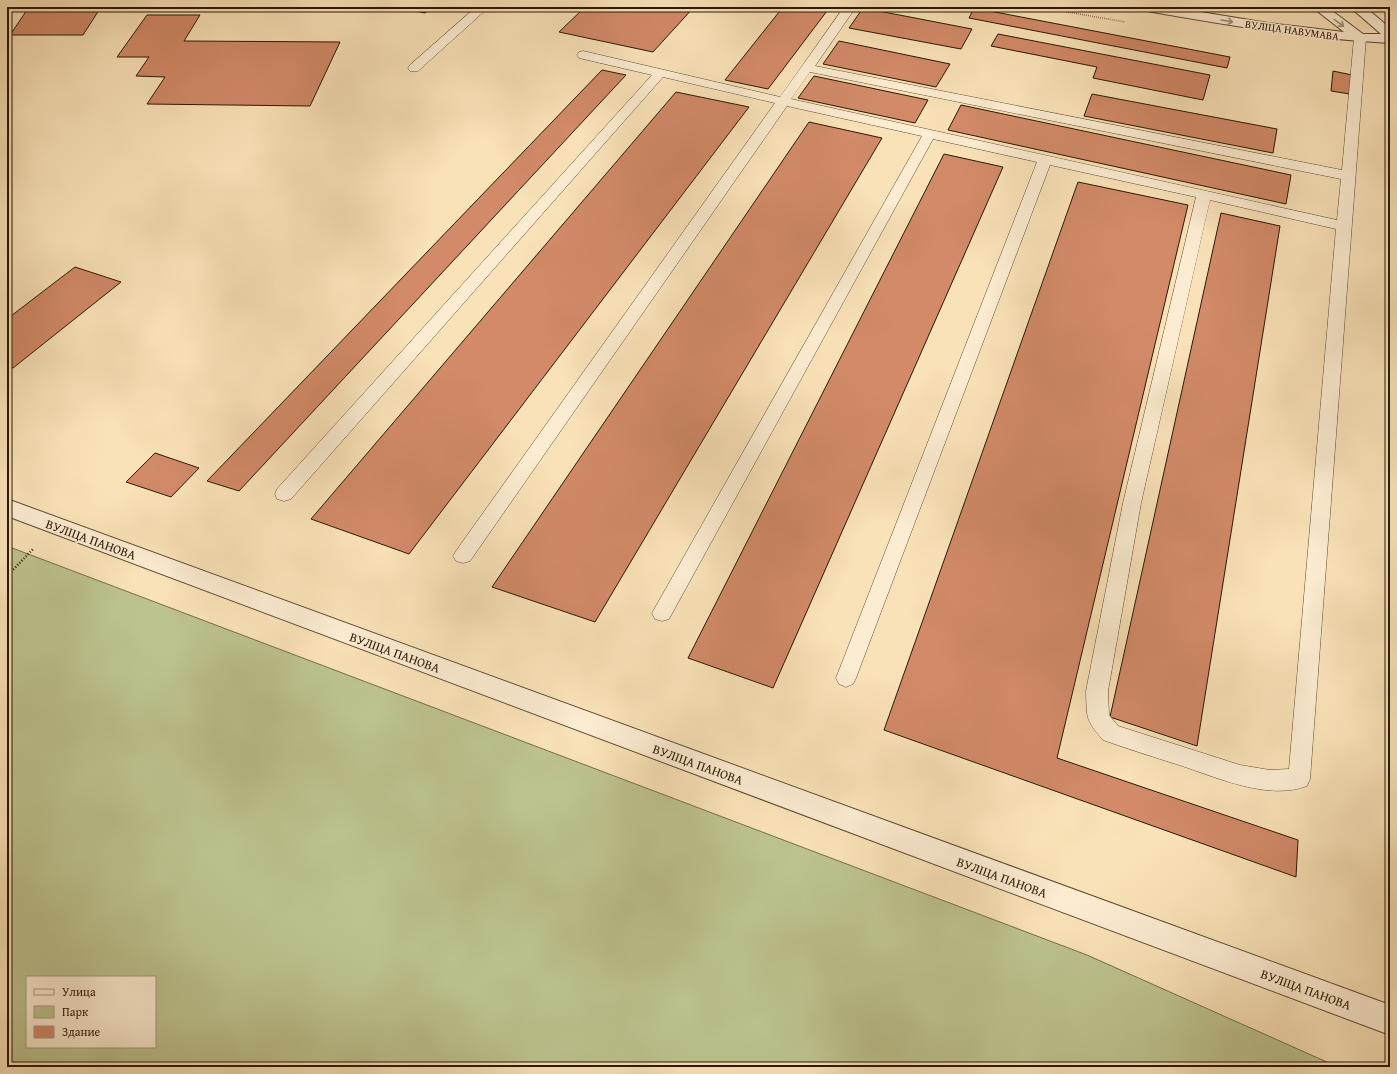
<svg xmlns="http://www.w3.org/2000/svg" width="1397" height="1074" font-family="'Gentium Book Plus',serif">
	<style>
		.green { fill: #bdc38f; stroke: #736e48; fill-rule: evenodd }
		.building { fill: #d28a68; stroke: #291801 }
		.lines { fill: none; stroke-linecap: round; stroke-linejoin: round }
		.lane-casing { stroke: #5d4a2f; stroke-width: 1 }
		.street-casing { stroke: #5d4a2f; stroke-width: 2 }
		.path-far1 { stroke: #291801; stroke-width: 1.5; stroke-dasharray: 0.5 1.5; stroke-linecap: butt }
		.path { stroke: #291801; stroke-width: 2.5; stroke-dasharray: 1 2; stroke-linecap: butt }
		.lane { fill: #fcecd1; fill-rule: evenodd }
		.street { fill: #fcecd1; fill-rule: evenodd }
		.oneway { stroke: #9d8d73 }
		.labels { text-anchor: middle; stroke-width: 3; stroke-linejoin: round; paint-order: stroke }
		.far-street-label { font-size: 11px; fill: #291801; stroke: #fcecd1 }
		.street-label { font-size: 13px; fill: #291801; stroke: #fcecd1 }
	</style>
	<rect width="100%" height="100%" fill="#fae2b8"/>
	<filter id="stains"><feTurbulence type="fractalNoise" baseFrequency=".005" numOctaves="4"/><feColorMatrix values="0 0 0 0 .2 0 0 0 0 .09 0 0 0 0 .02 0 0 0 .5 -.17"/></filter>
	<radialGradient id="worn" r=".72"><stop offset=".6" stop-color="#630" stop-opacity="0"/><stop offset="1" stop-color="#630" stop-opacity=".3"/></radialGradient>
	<path class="green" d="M 7,546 L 1087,955 L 1338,1067 L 7,1067 ZM 27,977 L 155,977 L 155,1047 L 27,1047 Z"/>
	<g class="building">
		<path d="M 29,7 L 101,7 L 83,35 L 10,35 Z"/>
		<path d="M 396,7 L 432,7 L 425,13 Z"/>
		<path d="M 585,7 L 694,7 L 653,52 L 559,32 Z"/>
		<path d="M 783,7 L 804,9 L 805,7 L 830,7 L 768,89 L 725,80 Z"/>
		<path d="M 863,8 L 972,29 L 961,49 L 849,28 Z"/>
		<path d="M 974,8 L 1230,57 L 1227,68 L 969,18 Z"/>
		<path d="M 147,15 L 200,15 L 184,41 L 340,42 L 310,106 L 147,104 L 165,77 L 136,76 L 149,57 L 117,57 Z"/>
		<path d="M 998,34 L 1210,75 L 1203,100 L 1093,78 L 1097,67 L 991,46 Z"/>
		<path d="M 839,41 L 950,64 L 936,87 L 823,64 Z"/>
		<path d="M 602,70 L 626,75 L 239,491 L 207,481 Z"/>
		<path d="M 1333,71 L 1357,76 L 1356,95 L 1331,91 Z"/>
		<path d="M 814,76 L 928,100 L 915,123 L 798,98 Z"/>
		<path d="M 676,92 L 749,107 L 409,554 L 311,519 Z"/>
		<path d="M 1092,94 L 1277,129 L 1273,153 L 1084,116 Z"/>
		<path d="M 961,105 L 1291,175 L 1286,204 L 948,130 Z"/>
		<path d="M 809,122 L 882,138 L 595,622 L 492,587 Z"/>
		<path d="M 944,154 L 1003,167 L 773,688 L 688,658 Z"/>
		<path d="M 1078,182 L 1188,205 L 1057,758 L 1298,840 L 1296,877 L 884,730 Z"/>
		<path d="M 1221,213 L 1280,226 L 1197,746 L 1110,717 Z"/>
		<path d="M 75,267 L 121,282 L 13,368 L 7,366 L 7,319 Z"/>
		<path d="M 155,453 L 199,468 L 171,497 L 126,482 Z"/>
	</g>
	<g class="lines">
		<g class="lane-casing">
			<g id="lane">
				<path d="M 476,7 L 489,7 L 418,71 L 410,71 L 408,68 L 410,65 Z"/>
				<path d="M 844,7 L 856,7 L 815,66 L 1342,170 L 1354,38 L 1356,35 L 1364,35 L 1366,38 L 1310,779 L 1307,786 C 1268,801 1216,777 1179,765 C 1154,757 1128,749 1103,740 C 1085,719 1087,718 1086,691 L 1123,503 L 1196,197 L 1050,165 L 856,678 L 853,684 L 846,687 L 839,684 L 836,678 L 1037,162 L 933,139 L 669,619 L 662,621 L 655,619 L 652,613 L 922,136 L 787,106 L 470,561 L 463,563 L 456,561 L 453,556 L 456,551 L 775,103 L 663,77 L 291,499 L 284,501 L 277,499 L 275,494 L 277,489 L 652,75 L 579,58 L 577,55 L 579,52 L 583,51 L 780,97 ZM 810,72 L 1341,179 L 1337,220 L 791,99 ZM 1210,200 L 1336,229 L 1289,769 L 1270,770 L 1240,765 L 1118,726 L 1109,715 L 1108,691 L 1141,503 Z"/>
			</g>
		</g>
		<g class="street-casing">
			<g id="street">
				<path d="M 1140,7 L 1170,7 L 1268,23 L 1344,32 L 1312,7 L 1327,7 L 1363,34 L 1381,34 L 1350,7 L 1365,7 L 1390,28 L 1390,43 C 1308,39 1228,25 1147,11 L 1142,10 Z"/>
				<path d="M 7,499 L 1390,1005 L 1390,1035 L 7,516 Z"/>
			</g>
		</g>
		<path class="path-far1" d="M 1039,7 L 1125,22"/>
		<path class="path" d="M 7,576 L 34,548"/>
		<use href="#lane" class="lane"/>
		<use href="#street" class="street"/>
	</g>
	<defs><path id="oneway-shaft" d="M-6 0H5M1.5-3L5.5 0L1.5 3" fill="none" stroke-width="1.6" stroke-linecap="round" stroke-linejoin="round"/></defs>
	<g class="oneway">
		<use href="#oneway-shaft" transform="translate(1227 21) rotate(10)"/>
		<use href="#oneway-shaft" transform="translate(1339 23) rotate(37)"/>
	</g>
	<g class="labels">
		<g class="far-street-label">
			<text transform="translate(1292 30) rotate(8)" y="4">ВУЛІЦА НАВУМАВА</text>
		</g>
		<g class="street-label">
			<text transform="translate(91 539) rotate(20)" y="5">ВУЛІЦА ПАНОВА</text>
			<text transform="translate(395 652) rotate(20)" y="5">ВУЛІЦА ПАНОВА</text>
			<text transform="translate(698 764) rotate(20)" y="5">ВУЛІЦА ПАНОВА</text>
			<text transform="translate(1002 877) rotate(20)" y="5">ВУЛІЦА ПАНОВА</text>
			<text transform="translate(1306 989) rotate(20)" y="5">ВУЛІЦА ПАНОВА</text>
		</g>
	</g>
	<rect width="1397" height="1074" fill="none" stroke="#fae2b8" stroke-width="24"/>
	<rect x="8" y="8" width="1381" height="1058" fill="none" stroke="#291801" stroke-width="2"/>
	<rect x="12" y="12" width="1373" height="1050" fill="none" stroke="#291801"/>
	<rect x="26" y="976" width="130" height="72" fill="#fcecd1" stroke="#a8977e"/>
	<rect x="34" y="989" width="20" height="6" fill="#fcecd1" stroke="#a8977e"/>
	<text x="62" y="996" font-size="12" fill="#291801">Улица</text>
	<rect x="34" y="1006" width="20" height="12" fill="#bdc38f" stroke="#a8977e"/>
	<text x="62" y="1016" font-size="12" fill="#291801">Парк</text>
	<rect x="34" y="1026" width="20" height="12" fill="#d28a68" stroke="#a8977e"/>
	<text x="62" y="1036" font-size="12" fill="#291801">Здание</text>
	<rect width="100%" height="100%" filter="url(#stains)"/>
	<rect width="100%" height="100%" fill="url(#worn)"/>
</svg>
